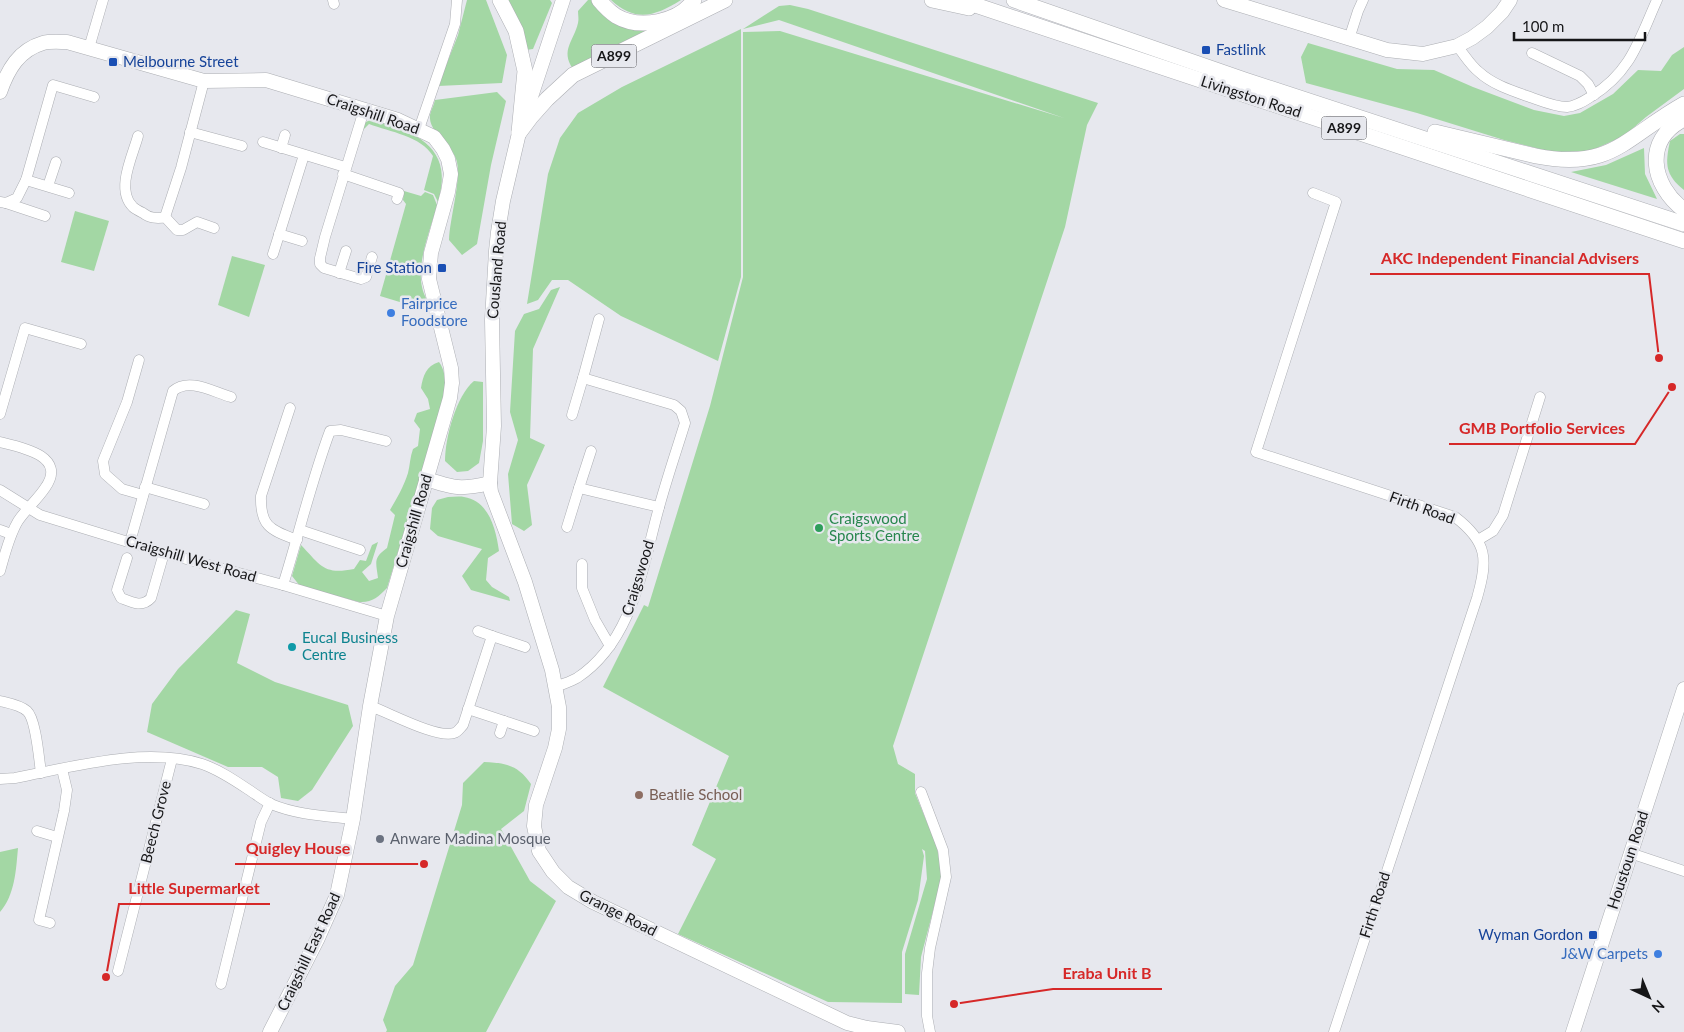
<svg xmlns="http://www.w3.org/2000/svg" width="1684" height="1032" font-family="Lato,sans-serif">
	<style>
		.green { fill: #a3d7a4 }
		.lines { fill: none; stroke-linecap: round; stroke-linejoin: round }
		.street-casing { stroke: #acaeb3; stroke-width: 11 }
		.secondary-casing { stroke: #acaeb3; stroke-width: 15 }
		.primary-casing { stroke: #acaeb3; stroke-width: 16 }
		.street { stroke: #fff; stroke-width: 10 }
		.secondary { stroke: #fff; stroke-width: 14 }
		.primary { stroke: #fff; stroke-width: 15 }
		.transit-dot { fill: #1a4fb4; stroke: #e7e8ee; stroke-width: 2 }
		.shop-dot { fill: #3f7fe0; stroke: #e7e8ee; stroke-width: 2 }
		.leisure-dot { fill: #2e9e5b; stroke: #e7e8ee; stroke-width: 2 }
		.culture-dot { fill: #0f9aa8; stroke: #e7e8ee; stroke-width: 2 }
		.education-dot { fill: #8d6e63; stroke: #e7e8ee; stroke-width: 2 }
		.worship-dot { fill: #6b7280; stroke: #e7e8ee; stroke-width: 2 }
		.labels { text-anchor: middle; stroke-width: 5; stroke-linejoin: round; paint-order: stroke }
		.shield { fill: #e7e8ee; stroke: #555558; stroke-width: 1 }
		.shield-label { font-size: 14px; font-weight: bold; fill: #161618 }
		.transit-label { font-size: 15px; fill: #164399; stroke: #e7e8ee; text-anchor: start }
		.street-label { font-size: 15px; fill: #161618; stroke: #e7e8ee }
		.shop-label { font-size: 15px; fill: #366cbe; stroke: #e7e8ee; text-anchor: start }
		.leisure-label { font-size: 15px; fill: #27864d; stroke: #e7e8ee; text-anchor: start }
		.culture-label { font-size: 15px; fill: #0d838f; stroke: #e7e8ee; text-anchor: start }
		.education-label { font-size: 15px; fill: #785e54; stroke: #e7e8ee; text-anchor: start }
		.worship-label { font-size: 15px; fill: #5b616d; stroke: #e7e8ee; text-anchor: start }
		.leader { fill: none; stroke: #d62828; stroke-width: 2 }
		.callout-dot { fill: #d62828; stroke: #e7e8ee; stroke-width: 2 }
		.callout-label { font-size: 16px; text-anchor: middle; font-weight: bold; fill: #d62828; stroke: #e7e8ee; stroke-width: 5; stroke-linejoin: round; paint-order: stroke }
	</style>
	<rect width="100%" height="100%" fill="#e7e8ee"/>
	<g class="green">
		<path d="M 467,0 L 486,0 L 507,55 L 502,83 L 438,86 L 458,35 Z"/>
		<path d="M 507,0 L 550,0 L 552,3 L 533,49 L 526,50 Z"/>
		<path d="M 588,0 L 592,0 L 640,30 L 652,31 L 573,69 C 560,50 574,41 578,23 C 579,19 578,15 578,11 Z"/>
		<path d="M 611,0 L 681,0 C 655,16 636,23 611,0 Z"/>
		<path d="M 790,5 L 808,9 L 1098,103 L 1087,125 L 1065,227 L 893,746 L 898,764 L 915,774 L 915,793 L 937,847 L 942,876 L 921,957 L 919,995 L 905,994 L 905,954 L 927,879 L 925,851 L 922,849 L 924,856 L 918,900 L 902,952 L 902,1003 L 828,1002 L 678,934 L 716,859 L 692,845 L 729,756 L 603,687 L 644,605 L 648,607 L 649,604 L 710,406 L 743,277 L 743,32 L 780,31 L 1064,118 L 779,20 L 743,29 L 779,6 Z"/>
		<path d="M 741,29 L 741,277 L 718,361 L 621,316 L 568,280 L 552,280 L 538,300 L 527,304 L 548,174 L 560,138 L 578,113 L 622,87 Z"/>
		<path d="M 1308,43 L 1397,69 L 1434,70 L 1473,87 L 1534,110 L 1564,116 L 1580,113 L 1613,94 L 1638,70 L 1661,71 L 1672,55 L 1684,47 L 1684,89 L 1646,117 L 1624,136 L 1590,151 L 1552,152 L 1504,140 L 1417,113 L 1306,83 L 1301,57 Z"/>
		<path d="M 497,92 L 506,101 L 491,165 L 477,244 L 462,255 L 449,240 C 450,217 461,182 457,162 C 453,145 428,133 430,115 C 431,110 434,105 435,100 Z"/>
		<path d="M 370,120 C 379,121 388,125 397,128 C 434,140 450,163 438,202 L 434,194 L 424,190 L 433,156 C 421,136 390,132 369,124 L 362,131 L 364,123 Z"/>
		<path d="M 1680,134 L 1684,134 L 1684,190 C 1665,175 1665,164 1670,141 Z"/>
		<path d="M 1644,148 L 1645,174 L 1657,199 L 1571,172 L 1606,165 Z"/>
		<path d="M 404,191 L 421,196 L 425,192 L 433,195 L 437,205 C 430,233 411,273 427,300 L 424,306 L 415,303 L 410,299 L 412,304 L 402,310 L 401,309 L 403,303 L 380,296 L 406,204 L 403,200 Z"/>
		<path d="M 75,211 L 109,221 L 94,271 L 61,262 Z"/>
		<path d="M 232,256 L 265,265 L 249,317 L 218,305 Z"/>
		<path d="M 560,287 L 533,349 L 530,438 L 545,445 L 527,485 L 532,525 L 524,531 L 512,524 L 508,474 L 518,440 L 510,412 L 515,331 L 524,314 L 539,309 L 551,290 Z"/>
		<path d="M 439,362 C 447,373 446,389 444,401 L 387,588 C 378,597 372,603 359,602 L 300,586 L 292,576 L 301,545 C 321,566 324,575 354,569 L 360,560 L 366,561 L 372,545 L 378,542 L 371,564 L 362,572 L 369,581 L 378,578 C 376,562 373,558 387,548 L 395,515 L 390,510 C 397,498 404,486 408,473 C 410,465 410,457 413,449 L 418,446 L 420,429 L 414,421 L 417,413 L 430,409 L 428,399 L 421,388 C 423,376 426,366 439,362 Z"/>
		<path d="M 474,381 L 483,382 L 483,441 L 479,463 L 468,471 L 457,472 L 445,461 C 445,438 456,396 474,381 Z"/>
		<path d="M 448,497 C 453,497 459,496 464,497 C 489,501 496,529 499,551 L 488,558 L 486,580 L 492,587 L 509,597 L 510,601 L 471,590 L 462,576 L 482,549 L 438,536 L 430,529 L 432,508 L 437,500 Z"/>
		<path d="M 236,610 L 250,614 L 237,663 L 275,682 L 348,705 L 353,726 L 312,790 L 298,801 L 281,798 L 278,777 L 262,767 L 228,767 L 147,732 L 152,704 L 178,669 Z"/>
		<path d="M 484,762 C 506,763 518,765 531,784 L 524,811 L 501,829 L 530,881 L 556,901 L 486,1032 L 386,1032 L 387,1030 L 383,1020 L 395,986 L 413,965 L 462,805 L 463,783 Z"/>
		<path d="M 18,848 C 16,870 15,895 0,912 L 0,852 Z"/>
	</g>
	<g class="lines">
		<g class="street-casing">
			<g id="street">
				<path d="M 333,0 L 334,4"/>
				<path d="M 1349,39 L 1358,11 L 1363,0"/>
				<path d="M 1457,46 C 1464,54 1470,65 1479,72 C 1492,84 1510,90 1527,96 C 1539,100 1554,107 1567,107 C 1577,106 1584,101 1592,96 C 1631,72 1639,40 1657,0"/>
				<path d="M 89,48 L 103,0"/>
				<path d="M 1532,53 L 1580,76 L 1588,84 L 1594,95"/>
				<path d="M 364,110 L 325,237 L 320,258 L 320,264 L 324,268 L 361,279 L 366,277 L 372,257"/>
				<path d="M 419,129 L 455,24 L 457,0"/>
				<path d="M 190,132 L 242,146"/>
				<path d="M 138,136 C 133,155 115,190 133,207 C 135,209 139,211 143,213 C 149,218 158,219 165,217 L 177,230 L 183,230 L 197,222 L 214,228"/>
				<path d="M 263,142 L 345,167"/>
				<path d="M 281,148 L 285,135"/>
				<path d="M 343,174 L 399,193 L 397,199"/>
				<path d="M 26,180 L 69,193"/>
				<path d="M 48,186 L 56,162"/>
				<path d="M 1313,193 L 1336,202 L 1256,452 L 1455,517 C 1488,542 1488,560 1477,598 L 1334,1032"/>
				<path d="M 0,202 L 6,203 L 17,198 L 26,180 L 53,85 L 94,97"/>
				<path d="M 6,203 L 45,216"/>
				<path d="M 165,217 L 181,168 L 204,81"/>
				<path d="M 279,234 L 302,241"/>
				<path d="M 273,254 L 304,155"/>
				<path d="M 339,273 L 346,251"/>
				<path d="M 139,360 L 127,402 L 103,461 L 105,474 L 122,489 L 143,495"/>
				<path d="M 290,408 L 261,496 C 260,527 271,530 297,540"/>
				<path d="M 0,414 L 25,328 L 81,344"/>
				<path d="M 572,415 L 583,378"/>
				<path d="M 0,442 C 21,447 68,456 45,488 C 37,500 26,509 18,521 C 9,536 5,554 0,571"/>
				<path d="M 591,451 L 579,488 L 659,507"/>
				<path d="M 145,487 L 204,504"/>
				<path d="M 0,490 L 40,515 L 164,553 L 283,585 L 387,616"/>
				<path d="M 567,527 L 579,488"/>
				<path d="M 0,530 L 11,534"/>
				<path d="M 300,530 L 360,550"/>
				<path d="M 1478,540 L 1493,531 L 1503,515 L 1540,397"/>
				<path d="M 130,542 L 173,391 C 189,377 213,392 231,397"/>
				<path d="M 127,558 L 117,590 L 121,598 C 131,602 142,608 151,598 L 164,553"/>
				<path d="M 582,564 L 582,588 L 595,620 L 610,646"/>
				<path d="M 283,585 C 299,534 311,482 330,431 L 341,430 L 386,441"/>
				<path d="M 478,631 L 492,636"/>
				<path d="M 556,687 C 562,684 570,682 577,678 C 632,642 642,570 658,511 C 666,481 676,452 685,423 L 681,411 L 674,405 L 583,378 L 599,319"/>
				<path d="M 0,701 C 8,703 20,705 27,711 C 36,719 39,759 41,773"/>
				<path d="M 370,706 C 388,712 437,739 454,733 C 458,732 460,728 463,725 L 492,636 L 525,647"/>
				<path d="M 468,709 L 534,731"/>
				<path d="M 500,733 L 504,721"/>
				<path d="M 0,779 L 15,778 C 72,767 146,746 202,764 C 220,770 237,782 252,792 C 258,796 265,801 271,804 C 297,815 326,816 353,819"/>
				<path d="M 921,792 L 943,850 L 946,877 L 930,948 L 927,973 L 927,1016 L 930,1032"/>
				<path d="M 37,831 L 57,837"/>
				<path d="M 1630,853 L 1684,871"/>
				<path d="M 50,923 L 39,920 L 64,811 L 67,790 L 62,769"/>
				<path d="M 118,971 L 172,759"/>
				<path d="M 221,984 L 261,822 L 270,803"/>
			</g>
		</g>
		<g class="secondary-casing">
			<g id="secondary">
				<path d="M 563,0 L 519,133 L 503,201 L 498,232 L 496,251 L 492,320 L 494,426 L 490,483 L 491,492 L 525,582 L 552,670 L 559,707 L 559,729 L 555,748 L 536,805 L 534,826 L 539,851 L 553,872 L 568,887 L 593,902 L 847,1023 L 867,1028 L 898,1032"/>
				<path d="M 1224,0 L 1387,50 L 1423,54 L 1457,46 L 1472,38 L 1487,27 L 1502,12 L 1510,0"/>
				<path d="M 0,92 C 8,69 19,50 43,43 C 50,41 60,42 67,42 L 204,81 L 266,80 L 398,120 L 434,137 L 443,149 L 448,159 L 451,174 L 448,192 L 431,253 L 429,279 L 451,368 L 452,383 L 450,398 L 387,616 L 370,706 L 353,819 L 337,895 L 318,938 L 270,1032"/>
				<path d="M 426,479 C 454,488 461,490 490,483"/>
				<path d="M 1573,1032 L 1684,689"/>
			</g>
		</g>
		<g class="primary-casing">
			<g id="primary">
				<path d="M 500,0 L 516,31 L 525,71 L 519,132"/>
				<path d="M 599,0 C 604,6 610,12 616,16 C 640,30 679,22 694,0"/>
				<path d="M 932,0 L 969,8"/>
				<path d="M 960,0 L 1684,241"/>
				<path d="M 1014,0 L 1245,80 L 1684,224"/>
				<path d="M 1684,119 C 1643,140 1651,185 1684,210"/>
				<path d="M 1435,132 L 1536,156 C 1612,171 1625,137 1684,104"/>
				<path d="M 519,133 L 531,117 L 547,99 L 573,75 L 725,0"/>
			</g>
		</g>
		<use href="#street" class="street"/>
		<use href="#secondary" class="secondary"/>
		<use href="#primary" class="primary"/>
	</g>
	<g class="transit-dot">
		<rect x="1201" y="45" width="10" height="10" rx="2.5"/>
		<rect x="108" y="57" width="10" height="10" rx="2.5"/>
		<rect x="437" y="263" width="10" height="10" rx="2.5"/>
		<rect x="1588" y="930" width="10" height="10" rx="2.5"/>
	</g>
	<g class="shop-dot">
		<circle cx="391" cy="313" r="5"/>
		<circle cx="1658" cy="954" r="5"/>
	</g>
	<circle class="leisure-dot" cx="819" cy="528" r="5"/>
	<circle class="culture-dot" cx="292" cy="647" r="5"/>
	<circle class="education-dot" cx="639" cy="795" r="5"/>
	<circle class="worship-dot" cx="380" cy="839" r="5"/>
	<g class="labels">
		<g class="shield">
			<rect x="591.5" y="44.5" width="45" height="23" rx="4"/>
			<rect x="1321.5" y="116.5" width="45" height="23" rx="4"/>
		</g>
		<g class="shield-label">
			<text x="614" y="61">A899</text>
			<text x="1344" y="133">A899</text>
		</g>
		<g class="transit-label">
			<text x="1216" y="55">Fastlink</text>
			<text x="123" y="67">Melbourne Street</text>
			<text x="432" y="273" text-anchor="end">Fire Station</text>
			<text x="1583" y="940" text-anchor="end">Wyman Gordon</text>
		</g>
		<g class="street-label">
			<text transform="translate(1251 97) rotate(18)" y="5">Livingston Road</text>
			<text transform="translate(373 114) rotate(19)" y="5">Craigshill Road</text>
			<text transform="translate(497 270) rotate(-85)" y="5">Cousland Road</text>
			<text transform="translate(1422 508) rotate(20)" y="5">Firth Road</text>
			<text transform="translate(414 521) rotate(-74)" y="5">Craigshill Road</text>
			<text transform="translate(191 559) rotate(16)" y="5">Craigshill West Road</text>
			<text transform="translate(638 578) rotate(-73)" y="5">Craigswood</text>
			<text transform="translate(156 822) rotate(-76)" y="5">Beech Grove</text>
			<text transform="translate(1628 860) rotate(-72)" y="5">Houstoun Road</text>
			<text transform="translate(1375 905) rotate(-72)" y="5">Firth Road</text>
			<text transform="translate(618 913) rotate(27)" y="5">Grange Road</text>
			<text transform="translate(309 952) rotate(-65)" y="5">Craigshill East Road</text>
		</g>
		<g class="shop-label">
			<text x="401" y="309">Fairprice<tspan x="401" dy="17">Foodstore</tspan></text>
			<text x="1648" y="959" text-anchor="end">J&amp;W Carpets</text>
		</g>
		<g class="leisure-label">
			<text x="829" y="524">Craigswood<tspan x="829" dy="17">Sports Centre</tspan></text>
		</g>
		<g class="culture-label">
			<text x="302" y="643">Eucal Business<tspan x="302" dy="17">Centre</tspan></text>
		</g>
		<g class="education-label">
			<text x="649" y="800">Beatlie School</text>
		</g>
		<g class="worship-label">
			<text x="390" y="844">Anware Madina Mosque</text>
		</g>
	</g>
	<path class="leader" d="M1659 358L1649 274H1370M1672 387L1635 444H1449M424 864L360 864H235M106 977L119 904H270M954 1004L1053 989H1162"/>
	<g class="callout-dot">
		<circle cx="1659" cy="358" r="5"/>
		<circle cx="1672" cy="387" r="5"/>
		<circle cx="424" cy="864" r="5"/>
		<circle cx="106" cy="977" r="5"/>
		<circle cx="954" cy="1004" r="5"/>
	</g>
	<g class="callout-label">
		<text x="1510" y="264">AKC Independent Financial Advisers</text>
		<text x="1542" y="434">GMB Portfolio Services</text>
		<text x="298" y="854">Quigley House</text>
		<text x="194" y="894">Little Supermarket</text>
		<text x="1107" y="979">Eraba Unit B</text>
	</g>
	<g transform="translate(1649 997) rotate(136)" stroke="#e7e8ee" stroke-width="4" paint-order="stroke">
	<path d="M0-4L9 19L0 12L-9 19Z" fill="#161618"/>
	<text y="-8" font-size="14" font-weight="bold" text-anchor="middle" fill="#161618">N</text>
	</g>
	<path d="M1514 32v8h131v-8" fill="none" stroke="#161618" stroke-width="2.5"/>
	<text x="1522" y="32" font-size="15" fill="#161618" stroke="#e7e8ee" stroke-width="4" paint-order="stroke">100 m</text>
</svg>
